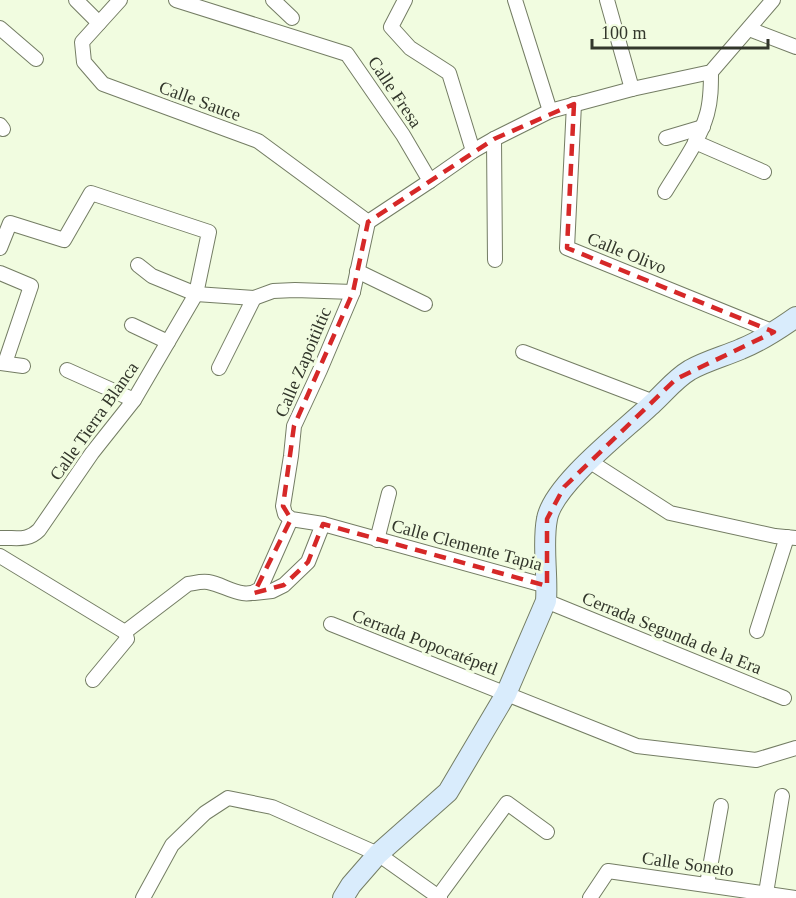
<svg xmlns="http://www.w3.org/2000/svg" width="796" height="898" font-family="Georgia,serif">
	<style>
		.lines { fill: none; stroke-linecap: round; stroke-linejoin: round }
		.street-casing { stroke: #747d64; stroke-width: 16 }
		.secondary-casing { stroke: #747d64; stroke-width: 22 }
		.street { stroke: #fff; stroke-width: 14 }
		.secondary { stroke: #d9ecfc; stroke-width: 20 }
		.marked { fill: none; stroke: #d62828; stroke-width: 4.5; stroke-dasharray: 12 8; stroke-linejoin: round }
		.labels { text-anchor: middle; stroke-width: 6; stroke-linejoin: round; paint-order: stroke }
		.street-label { font-size: 18px; fill: #32362b; stroke: #f1fce0 }
	</style>
	<rect width="100%" height="100%" fill="#f1fce0"/>
	<g class="lines">
		<g class="street-casing">
			<g id="street">
				<path d="M 76,0 L 99,23"/>
				<path d="M 120,0 L 82,42 L 84,62 L 103,84 L 258,141 L 368,222"/>
				<path d="M 176,0 L 347,54 L 403,135 L 430,181"/>
				<path d="M 273,0 L 292,18"/>
				<path d="M 405,0 L 391,27 L 410,48 L 449,73 L 473,151"/>
				<path d="M 515,0 L 550,111"/>
				<path d="M 607,0 L 632,89"/>
				<path d="M 0,28 L 36,59"/>
				<path d="M 749,29 L 796,47"/>
				<path d="M 574,104 L 567,248 L 774,332"/>
				<path d="M 0,125 L 3,129"/>
				<path d="M 666,138 L 703,127"/>
				<path d="M 494,139 L 495,260"/>
				<path d="M 695,142 L 764,172"/>
				<path d="M 665,192 C 680,167 699,142 707,114 C 711,100 711,86 711,72"/>
				<path d="M 368,222 L 430,181 L 473,151 L 494,139 L 550,111 L 632,89 L 711,72 L 773,0"/>
				<path d="M 0,248 L 10,223 L 64,240 L 91,193 L 209,232 L 196,294 L 134,400 L 92,453 L 39,530 C 27,542 15,537 0,538"/>
				<path d="M 138,265 L 152,276 L 196,294 L 254,298 L 273,291 L 295,290 L 353,292"/>
				<path d="M 357,271 L 425,304"/>
				<path d="M 0,273 L 31,286 L 5,363"/>
				<path d="M 132,325 L 168,342"/>
				<path d="M 523,352 L 654,402"/>
				<path d="M 0,363 L 23,366"/>
				<path d="M 219,368 L 254,298"/>
				<path d="M 67,370 L 134,400"/>
				<path d="M 589,461 L 670,513 L 775,536 L 796,538"/>
				<path d="M 323,524 L 291,519 L 285,514 L 283,506 L 291,456 L 294,426 L 320,370 L 353,292 L 368,222"/>
				<path d="M 377,540 L 389,493"/>
				<path d="M 0,556 L 125,632 L 127,639 L 93,680"/>
				<path d="M 254,593 L 272,591 L 284,585 L 308,562 L 323,524 L 547,586"/>
				<path d="M 546,601 L 784,698"/>
				<path d="M 331,624 L 637,746 L 756,760 L 796,748"/>
				<path d="M 757,631 L 787,537"/>
				<path d="M 125,632 L 188,584 C 195,583 201,581 208,582 C 226,585 243,601 260,589 L 291,519"/>
				<path d="M 707,884 L 721,806"/>
				<path d="M 766,893 L 782,796"/>
				<path d="M 438,897 L 507,803 L 547,832"/>
				<path d="M 143,898 L 172,845 L 205,813 L 228,798 L 272,807 L 378,854 L 440,898"/>
				<path d="M 590,898 L 608,871 L 796,898"/>
			</g>
		</g>
		<g class="secondary-casing">
			<path id="secondary" d="M 343,898 L 351,885 L 378,854 L 448,792 L 506,694 L 546,601 C 548,575 542,544 547,519 C 553,484 626,429 653,403 C 666,391 675,379 690,370 C 706,361 725,356 741,349 C 761,341 779,329 796,317"/>
		</g>
		<use href="#street" class="street"/>
		<use href="#secondary" class="secondary"/>
	</g>
	<path class="marked" d="M 574,104 L 567,248 L 774,332 L 676,379 L 564,487 L 547,519 L 547,586 L 323,524 L 308,562 L 284,585 L 254,593 L 291,519 L 283,506 L 294,426 L 353,292 L 368,222 L 494,139 Z"/>
	<g class="labels">
		<g class="street-label">
			<text transform="translate(395 92) rotate(56)" y="6">Calle Fresa</text>
			<text transform="translate(200 101) rotate(20)" y="6">Calle Sauce</text>
			<text transform="translate(627 253) rotate(22)" y="6">Calle Olivo</text>
			<text transform="translate(303 362) rotate(-67)" y="6">Calle Zapoitiltic</text>
			<text transform="translate(94 421) rotate(-55)" y="6">Calle Tierra Blanca</text>
			<text transform="translate(467 545) rotate(15)" y="6">Calle Clemente Tapia</text>
			<text transform="translate(672 633) rotate(22)" y="6">Cerrada Segunda de la Era</text>
			<text transform="translate(425 642) rotate(21)" y="6">Cerrada Popocatépetl</text>
			<text transform="translate(688 864) rotate(8)" y="6">Calle Soneto</text>
		</g>
	</g>
	<path d="M592 39v9h176v-9" fill="none" stroke="#32362b" stroke-width="3"/>
	<text x="601" y="39" font-size="18" fill="#32362b" stroke="#f1fce0" stroke-width="4.5" paint-order="stroke">100 m</text>
</svg>
